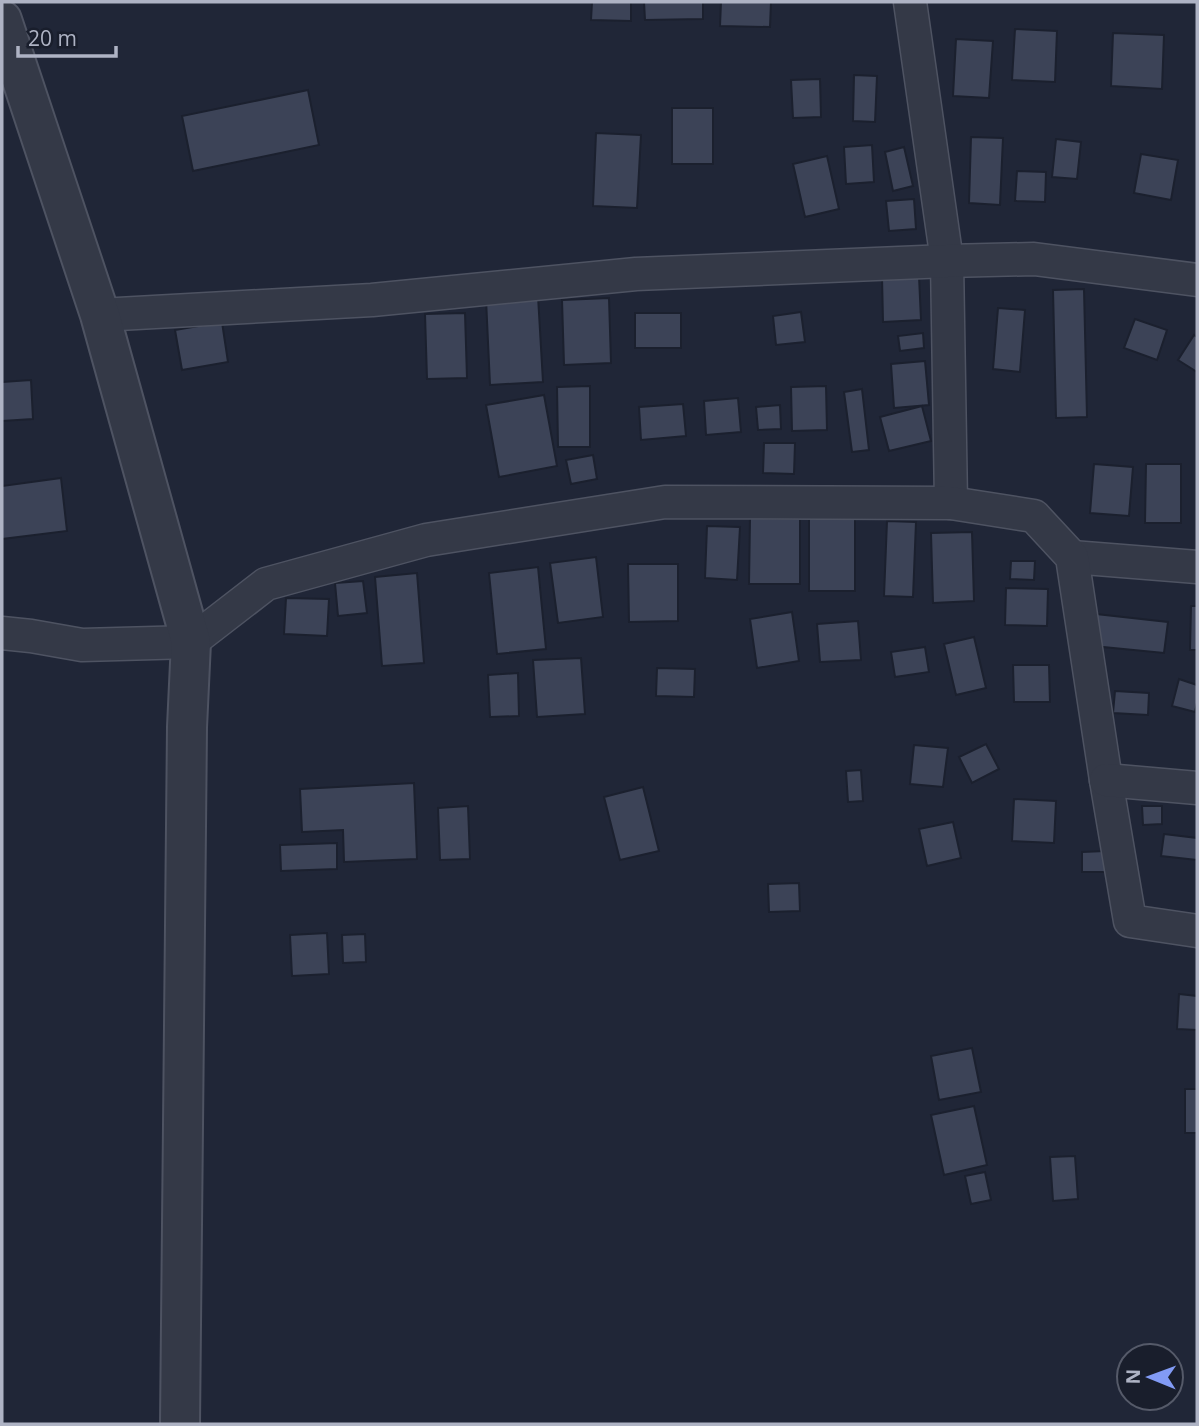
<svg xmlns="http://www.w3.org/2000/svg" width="1199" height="1426" font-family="'Open Sans',sans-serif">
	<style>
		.building { fill: #3c4357; stroke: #1b202e; stroke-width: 2 }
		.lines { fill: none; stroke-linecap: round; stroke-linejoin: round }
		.minor-casing { stroke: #4e5362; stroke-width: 35 }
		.tertiary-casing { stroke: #4e5362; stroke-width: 42 }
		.minor { stroke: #343947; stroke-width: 32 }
		.tertiary { stroke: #343947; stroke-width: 38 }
	</style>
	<rect width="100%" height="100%" fill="#202637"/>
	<g class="building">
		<path d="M 592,2 L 631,2 L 631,21 L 591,20 Z"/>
		<path d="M 644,2 L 703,2 L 703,19 L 645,20 Z"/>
		<path d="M 721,2 L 771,2 L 770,27 L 720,26 Z"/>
		<path d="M 1015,29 L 1057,31 L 1055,82 L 1012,80 Z"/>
		<path d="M 1113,33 L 1164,35 L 1162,89 L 1111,86 Z"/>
		<path d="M 956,39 L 993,41 L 989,98 L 953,96 Z"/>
		<path d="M 854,75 L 877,76 L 875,122 L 853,121 Z"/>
		<path d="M 820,79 L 821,117 L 793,118 L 791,80 Z"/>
		<path d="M 308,90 L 319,145 L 193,171 L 182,116 Z"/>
		<rect x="672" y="108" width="41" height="56"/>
		<path d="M 596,133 L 641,135 L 637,208 L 593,206 Z"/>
		<path d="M 971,137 L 1003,138 L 1000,205 L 969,203 Z"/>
		<path d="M 1056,139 L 1081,142 L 1077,179 L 1052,177 Z"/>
		<path d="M 872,145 L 874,182 L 846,184 L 844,147 Z"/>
		<path d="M 904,147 L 913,186 L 893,191 L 885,152 Z"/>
		<path d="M 1141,154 L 1178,160 L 1171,200 L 1134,193 Z"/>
		<path d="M 827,156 L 839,209 L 805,217 L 793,164 Z"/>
		<path d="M 1017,171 L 1046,172 L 1045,202 L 1015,201 Z"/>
		<path d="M 914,199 L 916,229 L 889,231 L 886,201 Z"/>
		<path d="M 919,276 L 921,320 L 883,322 L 882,277 Z"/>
		<path d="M 1084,289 L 1087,417 L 1056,418 L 1053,290 Z"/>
		<path d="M 538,296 L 543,382 L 490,385 L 486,299 Z"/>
		<path d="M 609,298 L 611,363 L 564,365 L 562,300 Z"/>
		<path d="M 998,308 L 1025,310 L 1020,372 L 993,369 Z"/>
		<path d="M 801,312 L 805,342 L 776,345 L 773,316 Z"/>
		<path d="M 465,313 L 467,378 L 427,379 L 425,314 Z"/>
		<rect x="635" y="313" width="46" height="35"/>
		<path d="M 1135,319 L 1167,330 L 1157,360 L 1124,348 Z"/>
		<path d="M 222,322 L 228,362 L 182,370 L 175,330 Z"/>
		<path d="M 923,333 L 924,348 L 900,351 L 898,336 Z"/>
		<path d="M 1194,335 L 1197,337 L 1197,372 L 1178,360 Z"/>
		<path d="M 925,361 L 929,405 L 894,408 L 891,364 Z"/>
		<path d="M 31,380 L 33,419 L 2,421 L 2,382 Z"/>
		<path d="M 590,386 L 590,447 L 558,447 L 557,387 Z"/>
		<path d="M 826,386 L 827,430 L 792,431 L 791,387 Z"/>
		<path d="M 862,389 L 869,450 L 852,452 L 844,392 Z"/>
		<path d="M 544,395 L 557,466 L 499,477 L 486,405 Z"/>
		<path d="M 738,398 L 741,432 L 706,435 L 704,401 Z"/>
		<path d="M 683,404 L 686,436 L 641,440 L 639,407 Z"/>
		<path d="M 780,405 L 781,429 L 758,430 L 756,407 Z"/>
		<path d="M 922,406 L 931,441 L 889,451 L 880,417 Z"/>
		<path d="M 764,443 L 795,443 L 794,474 L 763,473 Z"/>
		<path d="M 593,455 L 597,479 L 571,484 L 566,460 Z"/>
		<path d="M 1094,464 L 1133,467 L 1129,516 L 1090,513 Z"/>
		<path d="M 1146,464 L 1181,464 L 1181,523 L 1145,523 Z"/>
		<path d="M 61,478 L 67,531 L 2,539 L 2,486 Z"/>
		<rect x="809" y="514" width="46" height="77"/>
		<path d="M 750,518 L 800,519 L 800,584 L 749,584 Z"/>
		<path d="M 887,521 L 916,522 L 913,597 L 884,596 Z"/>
		<path d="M 707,526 L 740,527 L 737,580 L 705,578 Z"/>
		<path d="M 972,532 L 974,601 L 933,603 L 931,533 Z"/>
		<path d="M 596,557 L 603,617 L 558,623 L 550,563 Z"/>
		<path d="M 1011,561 L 1035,561 L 1034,580 L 1010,579 Z"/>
		<path d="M 628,564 L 678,564 L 678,621 L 629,622 Z"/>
		<path d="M 538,567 L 546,649 L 497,654 L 489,573 Z"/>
		<path d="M 417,573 L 424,663 L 382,666 L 375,577 Z"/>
		<path d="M 363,581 L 367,613 L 338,616 L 335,583 Z"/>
		<path d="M 1006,588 L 1048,589 L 1047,626 L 1005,625 Z"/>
		<path d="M 286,598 L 329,599 L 327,636 L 284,634 Z"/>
		<path d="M 1191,606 L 1197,606 L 1197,650 L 1190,650 Z"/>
		<path d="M 792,612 L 799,661 L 757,668 L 750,619 Z"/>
		<path d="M 1096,614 L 1168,622 L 1164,653 L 1093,646 Z"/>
		<path d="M 858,621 L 861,660 L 820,662 L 817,624 Z"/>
		<path d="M 974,637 L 986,688 L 956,695 L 944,644 Z"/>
		<path d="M 925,647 L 929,672 L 895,677 L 891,652 Z"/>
		<path d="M 581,658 L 585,714 L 537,717 L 533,660 Z"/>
		<path d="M 1013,665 L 1049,665 L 1050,702 L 1014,702 Z"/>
		<path d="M 657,668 L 695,669 L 694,697 L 656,696 Z"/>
		<path d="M 518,673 L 519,716 L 490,717 L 488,675 Z"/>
		<path d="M 1179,679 L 1197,685 L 1197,703 L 1195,712 L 1172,706 Z"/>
		<path d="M 1115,691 L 1149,693 L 1148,715 L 1113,713 Z"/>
		<path d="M 986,744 L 999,769 L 972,783 L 959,757 Z"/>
		<path d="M 914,745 L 948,748 L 943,787 L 910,784 Z"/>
		<path d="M 861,770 L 863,801 L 848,802 L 846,771 Z"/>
		<path d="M 414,783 L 417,859 L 344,862 L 343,830 L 302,832 L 300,789 Z"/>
		<path d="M 643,787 L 659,851 L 620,860 L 604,797 Z"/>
		<path d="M 1014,799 L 1056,801 L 1054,843 L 1012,841 Z"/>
		<path d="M 468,806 L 470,859 L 440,860 L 438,808 Z"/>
		<path d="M 1142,806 L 1162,806 L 1162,824 L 1143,825 Z"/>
		<path d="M 953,822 L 961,858 L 927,866 L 919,829 Z"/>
		<path d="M 1164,834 L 1197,838 L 1197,860 L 1161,856 Z"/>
		<path d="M 337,843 L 337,869 L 281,871 L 280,845 Z"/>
		<path d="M 1105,851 L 1106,872 L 1082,872 L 1082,852 Z"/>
		<path d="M 799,883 L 800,911 L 769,912 L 768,884 Z"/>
		<path d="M 327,933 L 329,974 L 292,976 L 290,935 Z"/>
		<path d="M 365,934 L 366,962 L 343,963 L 342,935 Z"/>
		<path d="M 1179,994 L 1197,996 L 1197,1030 L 1177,1029 Z"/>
		<path d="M 972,1048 L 981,1092 L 939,1100 L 931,1056 Z"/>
		<rect x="1185" y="1089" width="12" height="44"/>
		<path d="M 974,1106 L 987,1165 L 944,1175 L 931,1115 Z"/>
		<path d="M 1075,1156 L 1078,1199 L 1053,1201 L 1050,1157 Z"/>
		<path d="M 985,1172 L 991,1200 L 971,1204 L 965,1176 Z"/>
	</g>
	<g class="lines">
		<g class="minor-casing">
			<g id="minor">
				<path d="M 910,2 L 947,261 L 951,503"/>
				<path d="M 100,315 L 372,300 L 636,274 L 947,261 L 1034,259 L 1197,280"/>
				<path d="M 1072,557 L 1197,567"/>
				<path d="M 2,633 L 31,636 L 82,645 L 191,642 L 266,584 L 426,540 L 665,502 L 951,503 L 1034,516 L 1072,557 L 1106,780 L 1130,921 L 1197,931"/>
				<path d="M 1106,780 L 1197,788"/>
			</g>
		</g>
		<g class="tertiary-casing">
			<path id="tertiary" d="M 2,20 L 100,315 L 191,642 L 187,727 L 180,1424"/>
		</g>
		<use href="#minor" class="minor"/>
		<use href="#tertiary" class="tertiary"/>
	</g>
	<rect width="1199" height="1426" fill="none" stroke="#aeb3c4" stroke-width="7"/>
	<g transform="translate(1150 1377) rotate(271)"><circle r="33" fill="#191e2c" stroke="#555a69" stroke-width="2"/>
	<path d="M0-5L12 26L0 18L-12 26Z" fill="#829bf5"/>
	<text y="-10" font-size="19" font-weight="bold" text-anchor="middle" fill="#aeb3c4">N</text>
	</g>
	<path d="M18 46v10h98v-10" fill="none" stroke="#aeb3c4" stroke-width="3.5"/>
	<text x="28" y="46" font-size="21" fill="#aeb3c4" stroke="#191e2c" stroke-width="5" paint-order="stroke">20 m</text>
</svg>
